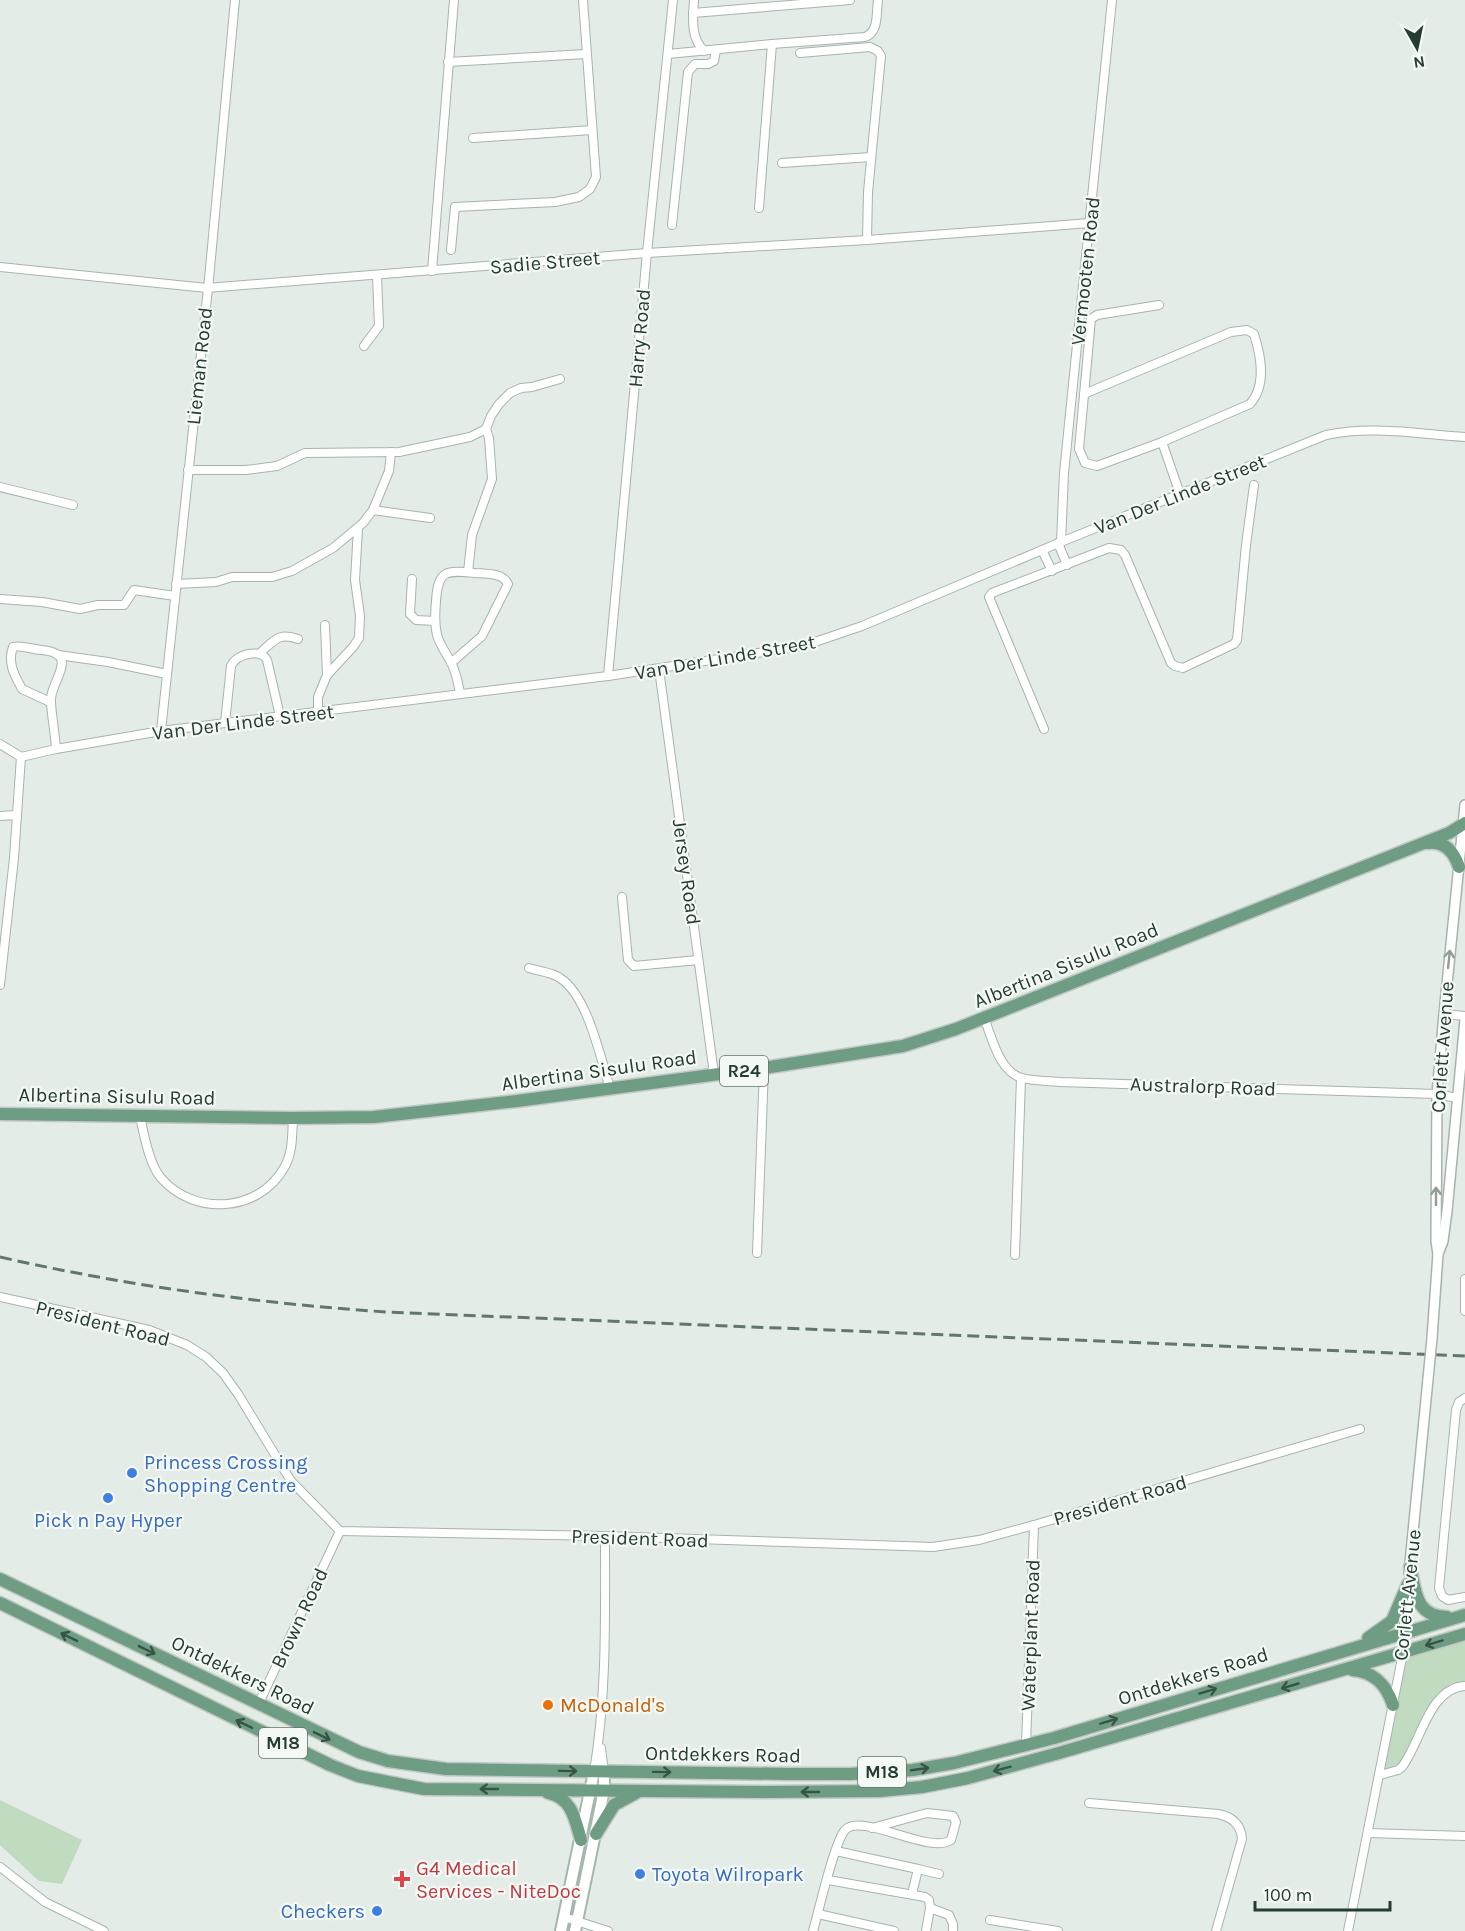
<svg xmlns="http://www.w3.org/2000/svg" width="1465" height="1931" font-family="Karla,sans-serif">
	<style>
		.green { fill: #c0dbc0 }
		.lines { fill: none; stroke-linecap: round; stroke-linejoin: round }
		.minor-casing { stroke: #a7b4ac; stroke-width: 10 }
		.tertiary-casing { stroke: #a7b4ac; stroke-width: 12 }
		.secondary-casing { stroke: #a4b7ab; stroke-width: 14 }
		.primary-casing { stroke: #c2c8c5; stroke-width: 15 }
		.minor { stroke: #fff; stroke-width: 8 }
		.tertiary { stroke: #fff; stroke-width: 9 }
		.secondary { stroke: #fff; stroke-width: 10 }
		.primary { stroke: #6e9d84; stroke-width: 12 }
		.rail { stroke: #60776b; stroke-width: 3; stroke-dasharray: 12 6; stroke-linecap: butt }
		.tertiary-bridge-casing { stroke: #a7b4ac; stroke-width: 12; stroke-linecap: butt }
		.tertiary-bridge { stroke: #fff; stroke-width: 9 }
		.oneway { stroke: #929e98 }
		.oneway2 { stroke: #375445 }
		.shop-dot { fill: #3f7fe0; stroke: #f5f9f6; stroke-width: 2 }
		.food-dot { fill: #e8710a; stroke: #f5f9f6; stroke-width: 2 }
		.health-dot { fill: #e0444e; stroke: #f5f9f6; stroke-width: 2 }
		.labels { text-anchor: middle; stroke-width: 4.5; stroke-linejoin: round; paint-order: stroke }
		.shield { fill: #f5f9f6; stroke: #63756b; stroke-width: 1.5 }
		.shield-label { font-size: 18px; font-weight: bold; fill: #253c30 }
		.street-label { font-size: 20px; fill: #253c30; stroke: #f5f9f6 }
		.shop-label { font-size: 20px; fill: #366cbe; stroke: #f5f9f6; text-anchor: start }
		.food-label { font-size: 20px; fill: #c56008; stroke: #f5f9f6; text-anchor: start }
		.health-label { font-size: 20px; fill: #be3a42; stroke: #f5f9f6; text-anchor: start }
	</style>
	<rect width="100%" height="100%" fill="#e4ece7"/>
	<g class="green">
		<path d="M 1465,1634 L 1465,1686 L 1448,1691 L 1404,1763 L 1380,1775 L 1403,1653 Z"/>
		<path d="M 0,1800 L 82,1840 L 62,1884 L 39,1881 L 0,1845 Z"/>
	</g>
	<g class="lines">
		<g class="minor-casing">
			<g id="minor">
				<path d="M 694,0 C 693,18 690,37 704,51"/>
				<path d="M 693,13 L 850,0"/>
				<path d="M 772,44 L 865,37 C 879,32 876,14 878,0"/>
				<path d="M 800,53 L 870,47 L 878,51 L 881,56 L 868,192 L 867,240"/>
				<path d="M 668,54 L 772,44 L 759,208"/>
				<path d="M 448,62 L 586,54"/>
				<path d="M 473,138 L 592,130"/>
				<path d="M 782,163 L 871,157"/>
				<path d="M 672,225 L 688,72 L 695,64 L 708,64 L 714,61 L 716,50"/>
				<path d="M 451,250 L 455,207 L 555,202 L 579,197 L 590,189 L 596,177 L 583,0"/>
				<path d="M 0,267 L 207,288 L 647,253 L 867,240 L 1090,223"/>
				<path d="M 432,271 L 454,0"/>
				<path d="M 1159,305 L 1097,315 L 1091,319 L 1079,449 L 1085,463 L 1097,466 L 1162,442 L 1180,494"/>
				<path d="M 364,346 L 379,326 L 377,276"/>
				<path d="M 1084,394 L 1231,332 L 1247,330 L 1254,334 C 1261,356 1267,385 1250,404 L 1162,442"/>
				<path d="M 188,470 L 246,470 L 277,466 L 305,453 L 399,452 L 470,437 L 486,429"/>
				<path d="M 0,487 L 73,505"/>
				<path d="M 373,510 L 430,518"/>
				<path d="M 1061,542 L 1064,473 L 1112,0"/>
				<path d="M 1058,543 L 1067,565"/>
				<path d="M 1042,550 L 1052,571"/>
				<path d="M 468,572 L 472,535 L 492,479 L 489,438 L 486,429 L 491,416 L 499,404 L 510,393 L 521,388 L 532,387 L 560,379"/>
				<path d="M 412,579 L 410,614 L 416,620 L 435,621"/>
				<path d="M 176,584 L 216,582 L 232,577 L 272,577 L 292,571 L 333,548 L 363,523 L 373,510 L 389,471 L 391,452"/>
				<path d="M 0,599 L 42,602 L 80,609 L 98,605 L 124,605 L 134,590 L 175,596"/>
				<path d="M 325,625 L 327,675"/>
				<path d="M 260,653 C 274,641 278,632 298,639"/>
				<path d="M 58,655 L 108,662 L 167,674"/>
				<path d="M 451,663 L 482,636 L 508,584 C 503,573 487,574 475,573 C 446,570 438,570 436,601 C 435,613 434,626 438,638 C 441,646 446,654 451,662 C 456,672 458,682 460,693"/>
				<path d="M 659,669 L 714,1074"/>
				<path d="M 608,676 L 647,253 L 673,0"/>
				<path d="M 50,702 L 22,689 C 15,676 7,663 13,647 C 22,645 31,649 41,650 C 83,653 48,683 51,703 C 52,718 55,733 56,749"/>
				<path d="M 318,712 L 318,697 L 327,675 L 353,647 L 359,638 L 360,616 L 355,580 L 358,528"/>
				<path d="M 225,723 L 231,666 C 236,654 260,648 267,660 L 280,716"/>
				<path d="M 1044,729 L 989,597 L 992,593 L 1109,548 L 1121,550 L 1125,555 L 1171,663 L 1175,666 L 1183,668 L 1234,644 L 1237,640 L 1246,545 L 1254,485"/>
				<path d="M 161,731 L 209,279 L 235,0"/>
				<path d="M 0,744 L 21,757 L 14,858 L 0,985"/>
				<path d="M 21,757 L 56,749 L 161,731 L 608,676 L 803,646 L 862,626 L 1061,542 L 1326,435 C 1371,425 1419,434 1465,437"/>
				<path d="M 0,816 L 17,815"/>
				<path d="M 622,897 L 628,960 L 634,966 L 698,960"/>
				<path d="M 529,968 C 538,971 552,972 560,978 C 588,996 600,1057 610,1088"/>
				<path d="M 1444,1014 L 1465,1016"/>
				<path d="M 984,1018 C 992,1037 999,1072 1022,1078 C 1033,1081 1048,1081 1060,1082 L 1437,1094 L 1457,1098"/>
				<path d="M 140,1117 C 144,1134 149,1164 161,1178 C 194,1216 258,1213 284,1168 C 293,1153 292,1135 293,1118"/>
				<path d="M 757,1253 L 764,1068"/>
				<path d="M 1015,1255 L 1021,1078"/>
				<path d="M 1465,1279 L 1465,1311"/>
				<path d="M 0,1297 L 149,1330 L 187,1345 L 206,1357 L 223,1373 L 238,1394 L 291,1481 L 340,1531 L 605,1536 L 933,1547 L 979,1540 L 1034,1525 L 1360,1429"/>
				<path d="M 1465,1398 L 1459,1402 L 1456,1410 L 1439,1588 L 1442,1596 L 1448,1600 L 1465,1597"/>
				<path d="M 258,1705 L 340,1531"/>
				<path d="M 1026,1745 L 1034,1525"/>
				<path d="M 601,1748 L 604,1772"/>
				<path d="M 594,1772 C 607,1694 605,1615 605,1536"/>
				<path d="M 1380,1775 L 1398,1770 L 1402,1767 C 1421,1742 1429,1688 1465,1686"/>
				<path d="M 1089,1803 L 1218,1814 C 1233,1817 1241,1825 1242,1839 L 1216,1931"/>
				<path d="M 1368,1833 L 1465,1836"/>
				<path d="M 836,1851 L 918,1869 L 912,1894"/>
				<path d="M 0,1867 L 45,1902 L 104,1931"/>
				<path d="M 918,1869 L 939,1874"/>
				<path d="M 828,1880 L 925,1897 L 929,1900 L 930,1908"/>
				<path d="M 818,1914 L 894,1931"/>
				<path d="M 564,1917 L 608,1931"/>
				<path d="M 990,1920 L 1058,1931"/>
				<path d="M 813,1931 C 819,1910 834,1843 845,1830 C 861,1812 930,1855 951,1840 L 956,1822 L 953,1816 L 927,1813 L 872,1828"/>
				<path d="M 926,1931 L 930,1908 L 949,1915 L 953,1924 L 953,1931"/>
				<path d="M 1348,1931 L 1403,1653"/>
			</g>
		</g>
		<g class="tertiary-casing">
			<g id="tertiary">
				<path d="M 1438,1254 L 1443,1241 L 1447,1211 L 1465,1020"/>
				<path d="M 1432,1338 L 1438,1254 L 1436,1241 L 1437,1094 L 1444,1014 L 1465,805"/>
				<path d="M 1409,1573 L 1428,1379"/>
				<path d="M 1403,1653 L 1407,1593"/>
			</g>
		</g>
		<g class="secondary-casing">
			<g id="secondary">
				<path d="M 561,1931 L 594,1772"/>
				<path d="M 575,1931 L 604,1790 L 604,1772"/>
			</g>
		</g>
		<g class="primary-casing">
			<g id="primary">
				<path d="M 1428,843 C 1445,841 1454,852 1459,867"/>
				<path d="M 0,1114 L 293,1118 L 374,1117 L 517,1101 L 764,1068 L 903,1046 L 956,1029 L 1449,833 L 1465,823"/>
				<path d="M 1410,1567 C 1416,1592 1415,1616 1447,1617"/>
				<path d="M 0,1579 L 359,1752 L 388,1761 L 446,1769 L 789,1774 L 850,1774 L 913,1770 L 954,1763 L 1054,1738 L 1465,1615"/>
				<path d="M 0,1603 L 330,1765 L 358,1776 L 424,1789 L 766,1792 L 880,1791 L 922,1787 L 968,1778 L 1059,1753 L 1465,1634"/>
				<path d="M 1368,1638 L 1392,1621 L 1408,1584"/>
				<path d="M 1352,1670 C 1374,1672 1386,1684 1393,1705"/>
				<path d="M 548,1793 C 572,1798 575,1819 581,1840"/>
				<path d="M 596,1834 L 614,1805 L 636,1793"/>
			</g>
		</g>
		<use href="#minor" class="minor"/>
		<use href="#tertiary" class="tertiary"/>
		<use href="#secondary" class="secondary"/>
		<use href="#primary" class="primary"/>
		<path class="rail" d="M 0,1257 C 127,1286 256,1303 386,1312 L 1465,1356"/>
		<g class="tertiary-bridge-casing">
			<path id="tertiary-bridge" d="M 1428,1379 L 1432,1338"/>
		</g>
		<use href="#tertiary-bridge" class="tertiary-bridge"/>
	</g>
	<defs><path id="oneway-shaft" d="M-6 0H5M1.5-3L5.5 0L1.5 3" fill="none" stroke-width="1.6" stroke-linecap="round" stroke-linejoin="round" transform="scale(1.5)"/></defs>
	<g class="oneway">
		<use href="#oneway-shaft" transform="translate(1449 959) rotate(-84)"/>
		<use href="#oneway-shaft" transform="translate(1436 1196) rotate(-90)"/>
	</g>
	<g class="oneway2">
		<use href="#oneway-shaft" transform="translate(69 1637) rotate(-154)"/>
		<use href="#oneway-shaft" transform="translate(1434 1643) rotate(163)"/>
		<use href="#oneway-shaft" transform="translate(147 1650) rotate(26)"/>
		<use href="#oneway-shaft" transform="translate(1290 1686) rotate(164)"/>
		<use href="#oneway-shaft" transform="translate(1208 1691) rotate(-17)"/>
		<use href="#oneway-shaft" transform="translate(1109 1721) rotate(-17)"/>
		<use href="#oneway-shaft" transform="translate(244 1724) rotate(-154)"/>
		<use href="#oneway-shaft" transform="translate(322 1736) rotate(26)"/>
		<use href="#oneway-shaft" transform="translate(920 1769) rotate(-8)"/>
		<use href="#oneway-shaft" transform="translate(1002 1769) rotate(165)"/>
		<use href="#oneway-shaft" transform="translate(568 1771) rotate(1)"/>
		<use href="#oneway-shaft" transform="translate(662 1772) rotate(1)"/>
		<use href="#oneway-shaft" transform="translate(489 1789) rotate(-180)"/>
		<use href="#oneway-shaft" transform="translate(810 1792) rotate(180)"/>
	</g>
	<g class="shop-dot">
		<circle cx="132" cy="1473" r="6"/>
		<circle cx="108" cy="1498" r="6"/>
		<circle cx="640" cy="1874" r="6"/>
		<circle cx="377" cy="1911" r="6"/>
	</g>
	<circle class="food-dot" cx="548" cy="1705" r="6"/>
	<path class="health-dot" d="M399 1870h6v6h6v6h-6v6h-6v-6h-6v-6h6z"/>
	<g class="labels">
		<g class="shield">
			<rect x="720" y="1056" width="48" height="30" rx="4.5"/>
			<rect x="259" y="1728" width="48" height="30" rx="4.5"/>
			<rect x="858" y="1757" width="48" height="30" rx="4.5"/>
		</g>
		<g class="shield-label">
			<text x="744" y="1077">R24</text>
			<text x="283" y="1749">M18</text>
			<text x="882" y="1778">M18</text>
		</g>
		<g class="street-label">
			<text transform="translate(545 262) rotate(-5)" y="7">Sadie Street</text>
			<text transform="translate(1085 271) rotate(-84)" y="7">Vermooten Road</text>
			<text transform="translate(639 338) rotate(-85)" y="7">Harry Road</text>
			<text transform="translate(199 366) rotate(-84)" y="7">Lieman Road</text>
			<text transform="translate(1180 494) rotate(-22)" y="7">Van Der Linde Street</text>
			<text transform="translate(725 657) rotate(-10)" y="7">Van Der Linde Street</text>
			<text transform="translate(243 722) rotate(-7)" y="7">Van Der Linde Street</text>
			<text transform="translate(687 872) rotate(82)" y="7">Jersey Road</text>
			<text transform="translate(1066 965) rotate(-22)" y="7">Albertina Sisulu Road</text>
			<text transform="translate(1442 1047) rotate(-86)" y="7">Corlett Avenue</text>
			<text transform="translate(599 1070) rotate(-8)" y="7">Albertina Sisulu Road</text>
			<text transform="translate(1203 1086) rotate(2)" y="7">Australorp Road</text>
			<text transform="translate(117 1096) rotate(1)" y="7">Albertina Sisulu Road</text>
			<text transform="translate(103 1323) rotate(14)" y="7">President Road</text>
			<text transform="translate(1120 1500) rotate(-16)" y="7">President Road</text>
			<text transform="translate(640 1538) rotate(2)" y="7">President Road</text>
			<text transform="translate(1407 1595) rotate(-84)" y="7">Corlett Avenue</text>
			<text transform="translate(299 1618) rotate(-65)" y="7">Brown Road</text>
			<text transform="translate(1030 1635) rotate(-88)" y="7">Waterplant Road</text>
			<text transform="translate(243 1675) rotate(26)" y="7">Ontdekkers Road</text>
			<text transform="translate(1193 1676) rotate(-17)" y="7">Ontdekkers Road</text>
			<text transform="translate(723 1754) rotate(1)" y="7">Ontdekkers Road</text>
		</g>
		<g class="shop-label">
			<text x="144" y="1469">Princess Crossing<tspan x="144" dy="23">Shopping Centre</tspan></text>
			<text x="108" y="1527" text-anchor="middle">Pick n Pay Hyper</text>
			<text x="652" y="1881">Toyota Wilropark</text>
			<text x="365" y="1918" text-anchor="end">Checkers</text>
		</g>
		<g class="food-label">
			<text x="560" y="1712">McDonald's</text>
		</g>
		<g class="health-label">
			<text x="416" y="1875">G4 Medical<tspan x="416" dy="23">Services - NiteDoc</tspan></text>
		</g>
	</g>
	<g transform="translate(1417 48) rotate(171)" stroke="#f5f9f6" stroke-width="4.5" paint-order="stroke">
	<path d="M0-4.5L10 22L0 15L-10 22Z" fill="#253c30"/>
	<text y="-9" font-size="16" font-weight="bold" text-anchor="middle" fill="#253c30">N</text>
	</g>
	<path d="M1255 1901v9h135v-9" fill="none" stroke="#253c30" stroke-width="3"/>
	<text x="1264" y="1901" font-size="18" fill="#253c30" stroke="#f5f9f6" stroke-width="4.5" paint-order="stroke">100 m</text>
</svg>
